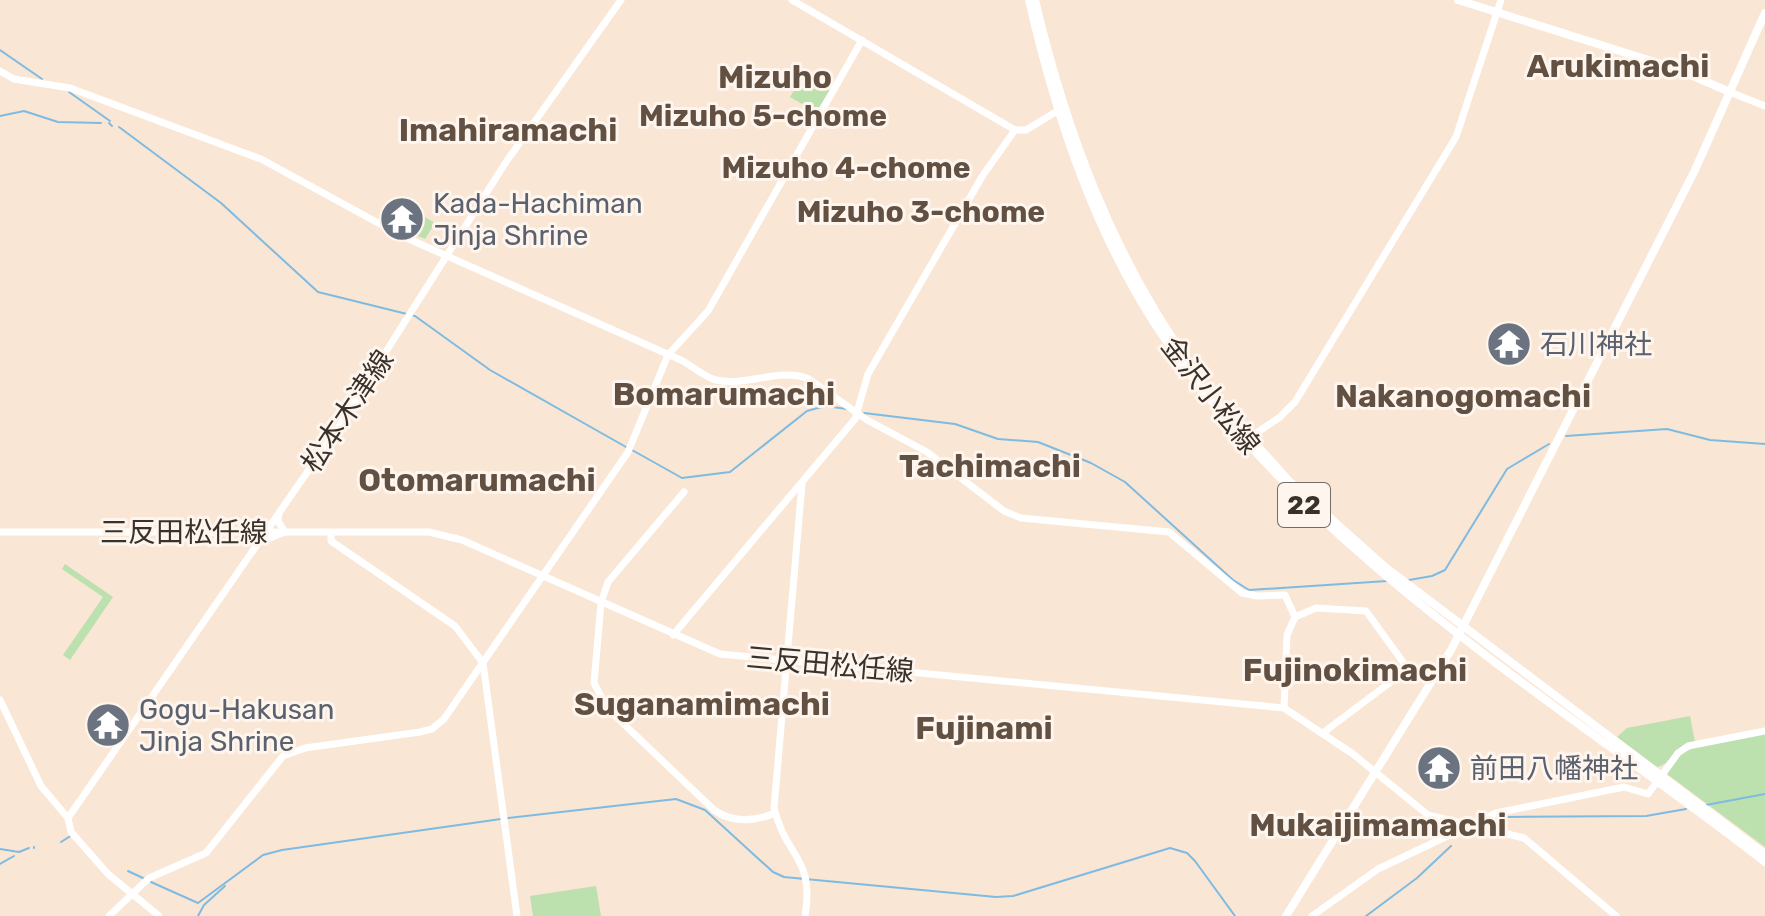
<svg xmlns="http://www.w3.org/2000/svg" width="1765" height="916" font-family="Rubik,'Noto Sans JP',sans-serif">
	<style>
		.green { fill: #bde0af }
		.lines { fill: none; stroke-linecap: round; stroke-linejoin: round }
		.stream { stroke: #7ebbe2; stroke-width: 2 }
		.secondary { stroke: #fff; stroke-width: 7 }
		.primary { stroke: #fff; stroke-width: 8 }
		.labels { text-anchor: middle; stroke-width: 6; stroke-linejoin: round; paint-order: stroke }
		.shield { fill: #fef6ee; stroke: #746d66; stroke-width: 2 }
		.shield-label { font-size: 26px; font-weight: bold; fill: #39322b }
		.worship-label { font-size: 28px; fill: #5b616d; stroke: #fef6ee; text-anchor: start }
		.street-label { font-size: 28px; fill: #39322b; stroke: #fef6ee }
		.neighbourhood-label { font-size: 30px; font-weight: bold; fill: #625142; stroke: #fef6ee }
		.quarter-label { font-size: 32px; font-weight: bold; fill: #625142; stroke: #fef6ee }
	</style>
	<rect width="100%" height="100%" fill="#fae6d4"/>
	<g class="green">
		<path d="M 803,75 L 830,90 L 816,112 L 790,97 Z"/>
		<path d="M 398,201 L 435,223 L 425,239 L 387,223 Z"/>
		<path d="M 65,564 L 113,597 L 70,660 L 63,655 L 103,597 L 62,569 Z"/>
		<path d="M 1690,716 L 1695,742 C 1676,744 1674,763 1657,767 L 1617,737 L 1627,728 Z"/>
		<path d="M 1765,734 L 1765,847 L 1667,774 L 1681,754 L 1693,748 Z"/>
		<path d="M 596,886 L 601,916 L 533,916 L 530,896 Z"/>
	</g>
	<g class="lines">
		<g class="stream">
			<path d="M 0,50 L 42,79"/>
			<path d="M 69,92 L 110,121"/>
			<path d="M 0,116 L 24,111 L 58,122 L 101,123"/>
			<path d="M 109,123 L 112,126"/>
			<path d="M 119,127 L 221,203 L 318,292 L 415,316 L 490,370 L 626,447"/>
			<path d="M 864,413 L 955,424 L 998,439 L 1038,442 L 1091,463 L 1125,482 L 1233,580 L 1249,590 L 1387,581"/>
			<path d="M 1566,436 L 1667,429 L 1710,440 L 1765,444"/>
			<path d="M 632,450 L 682,478 L 730,472 L 807,411 L 825,406 L 847,409"/>
			<path d="M 1409,580 L 1432,576 L 1445,570 L 1507,469 L 1549,444"/>
			<path d="M 1706,805 L 1765,794"/>
			<path d="M 1506,817 L 1646,816 L 1686,809"/>
			<path d="M 508,818 L 676,799 L 705,810 L 773,872 L 784,877 L 996,897 L 1013,896 L 1170,848 L 1187,853 L 1195,861 L 1235,916"/>
			<path d="M 61,842 L 72,835"/>
			<path d="M 34,848 L 34,847"/>
			<path d="M 0,849 L 19,852 L 29,848"/>
			<path d="M 0,864 L 14,856"/>
			<path d="M 128,871 L 145,879"/>
			<path d="M 151,882 L 198,903 L 263,855 L 282,850 L 501,819"/>
			<path d="M 198,916 L 204,905 L 225,886"/>
			<path d="M 1366,916 L 1417,878 L 1451,846"/>
		</g>
		<g class="secondary">
			<path d="M 792,0 L 1015,130 L 1026,130 L 1064,107"/>
			<path d="M 0,71 L 14,79 L 70,88 L 261,159 L 402,236 L 683,361 C 693,367 705,377 716,380 C 747,387 780,367 809,379 L 867,420 L 927,452 L 1004,511 L 1021,518 L 1169,532 L 1242,593 L 1257,596 L 1285,595 L 1295,617"/>
			<path d="M 1732,93 L 1765,106"/>
			<path d="M 1246,440 L 1280,417 L 1295,402 L 1456,137 L 1501,0"/>
			<path d="M 802,484 L 774,808 C 786,858 815,857 805,916"/>
			<path d="M 684,492 L 608,582 L 601,603 L 594,683 L 607,708 L 714,810 C 733,823 754,822 775,813"/>
			<path d="M 0,532 L 429,532 L 462,540 L 720,654 L 1284,708 L 1353,754 L 1428,815 L 1524,838 L 1616,916"/>
			<path d="M 331,533 L 331,541 L 455,626 L 483,663 L 517,916"/>
			<path d="M 260,542 L 285,532 L 278,521 L 279,514"/>
			<path d="M 673,635 L 855,419 L 868,374 L 983,175 L 1015,130"/>
			<path d="M 0,700 L 41,786 L 68,818 L 71,832 L 108,874 L 159,916"/>
			<path d="M 1284,708 L 1287,635 L 1295,617 L 1316,608 L 1366,611 L 1408,669 L 1324,732"/>
			<path d="M 68,818 L 337,429 L 506,162 L 621,0"/>
			<path d="M 109,916 L 149,878 L 206,853 L 283,756 L 305,748 L 420,732 L 432,729 L 444,719 L 628,452 L 668,355 L 708,311 L 862,40"/>
			<path d="M 1312,916 L 1378,869 L 1496,813 L 1624,787 L 1648,794 L 1678,753 L 1688,746 L 1765,731"/>
		</g>
		<g class="primary">
			<path d="M 1029,0 C 1057,121 1097,242 1169,345 C 1322,564 1558,701 1765,862"/>
			<path d="M 1035,0 C 1066,131 1113,258 1193,368"/>
			<path d="M 1458,0 L 1677,69 L 1732,93"/>
			<path d="M 1223,407 L 1289,481 L 1385,567 L 1765,854"/>
			<path d="M 1286,916 L 1451,650 L 1695,170 L 1765,13"/>
		</g>
	</g>
	<defs>
		<g id="temple-disc" transform="scale(2.3)"><circle r="9.5" fill="#6b7280" stroke="#fef6ee"/><path d="M0-6L5-2H3V0L6.5 2.5H4V6H1.5V3h-3V6H-4V2.5H-6.5L-3 0V-2H-5Z" fill="#fff"/></g>
	</defs>
	<g fill-rule="evenodd">
		<use href="#temple-disc" x="402" y="219"/>
		<use href="#temple-disc" x="1509" y="344"/>
		<use href="#temple-disc" x="108" y="725"/>
		<use href="#temple-disc" x="1439" y="768"/>
	</g>
	<g class="labels">
		<rect class="shield" x="1278" y="483" width="52" height="44" rx="6"/>
		<g class="shield-label">
			<text x="1304" y="514">22</text>
		</g>
		<g class="worship-label">
			<text x="433" y="213">Kada-Hachiman<tspan x="433" dy="32">Jinja Shrine</tspan></text>
			<text x="1540" y="354">石川神社</text>
			<text x="139" y="719">Gogu-Hakusan<tspan x="139" dy="32">Jinja Shrine</tspan></text>
			<text x="1470" y="778">前田八幡神社</text>
		</g>
		<g class="street-label">
			<text transform="translate(1211 395) rotate(52)" y="10">金沢小松線</text>
			<text transform="translate(347 411) rotate(-56)" y="10">松本木津線</text>
			<text x="184" y="542">三反田松任線</text>
			<text transform="translate(830 664) rotate(5)" y="10">三反田松任線</text>
		</g>
		<g class="neighbourhood-label">
			<text x="763" y="126">Mizuho 5-chome</text>
			<text x="846" y="178">Mizuho 4-chome</text>
			<text x="921" y="222">Mizuho 3-chome</text>
		</g>
		<g class="quarter-label">
			<text x="1618" y="77">Arukimachi</text>
			<text x="775" y="88">Mizuho</text>
			<text x="508" y="141">Imahiramachi</text>
			<text x="724" y="405">Bomarumachi</text>
			<text x="1463" y="407">Nakanogomachi</text>
			<text x="990" y="477">Tachimachi</text>
			<text x="477" y="491">Otomarumachi</text>
			<text x="1355" y="681">Fujinokimachi</text>
			<text x="702" y="715">Suganamimachi</text>
			<text x="984" y="739">Fujinami</text>
			<text x="1378" y="836">Mukaijimamachi</text>
		</g>
	</g>
</svg>
